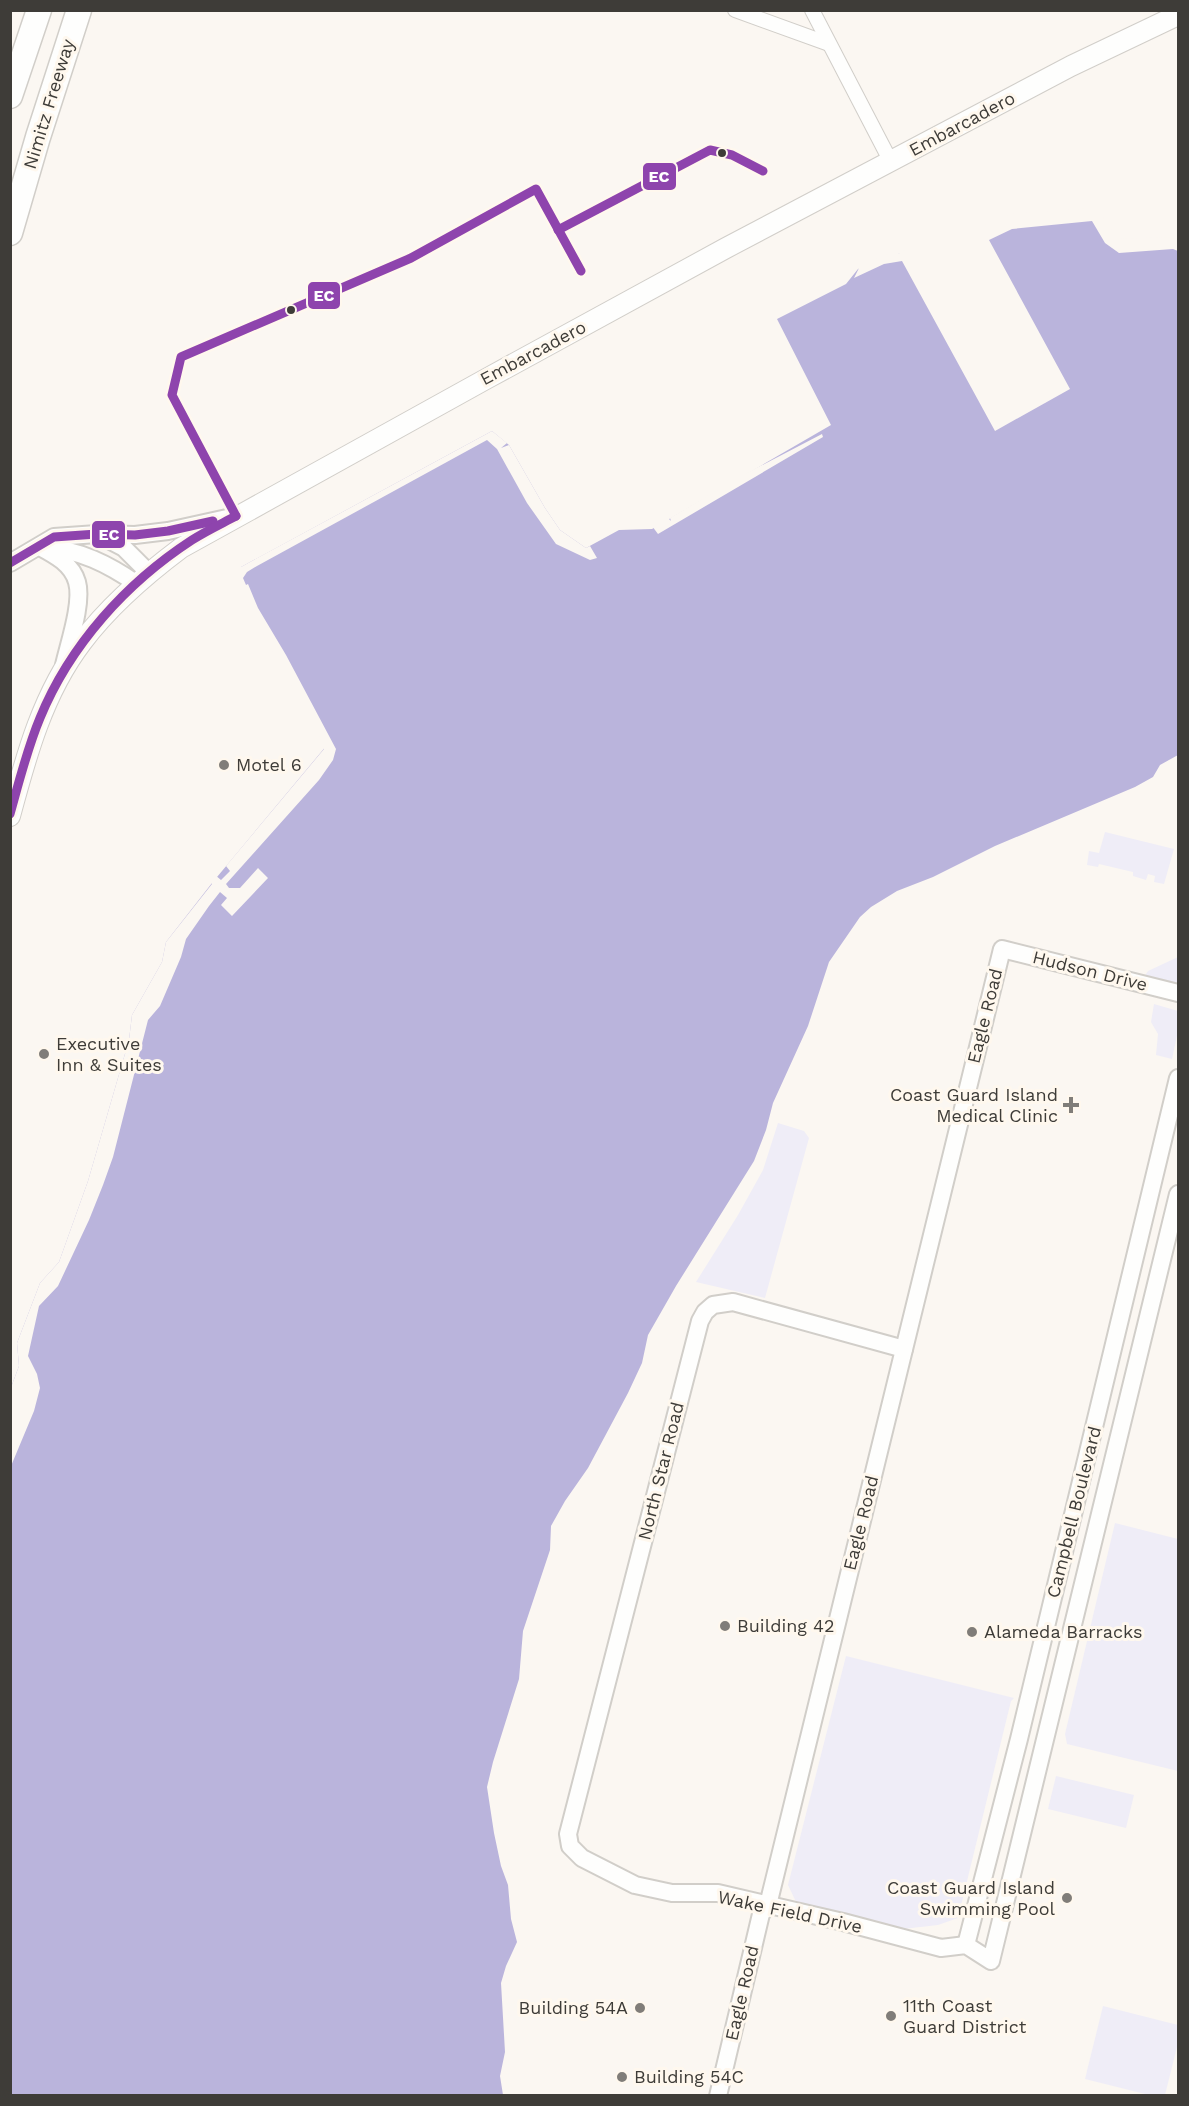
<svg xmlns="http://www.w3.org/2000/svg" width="1189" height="2106" font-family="'Work Sans',sans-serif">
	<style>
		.green { fill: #efedf7 }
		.water { fill: #bab4dc }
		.pier { fill: #fbf7f2 }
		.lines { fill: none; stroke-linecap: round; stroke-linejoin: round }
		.minor-casing { stroke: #d1cec9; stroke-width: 16 }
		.tertiary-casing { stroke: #d1cec9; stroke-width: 20 }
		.secondary-casing { stroke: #d1cec9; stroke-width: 22 }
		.motorway-casing { stroke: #d1cec9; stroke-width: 27 }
		.minor { stroke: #fefefd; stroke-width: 14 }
		.tertiary { stroke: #fefefd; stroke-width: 16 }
		.secondary { stroke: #fefefd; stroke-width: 20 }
		.motorway { stroke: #fefefd; stroke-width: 24 }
		.bus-1-casing { stroke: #fff8ee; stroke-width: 14 }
		.bus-1 { stroke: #8e44ad; stroke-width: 9 }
		.bus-dot { fill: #3e3c38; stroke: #fff8ee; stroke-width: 2 }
		.poi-dot { fill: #807d79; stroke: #fff8ee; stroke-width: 2 }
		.labels { text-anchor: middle; stroke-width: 6; stroke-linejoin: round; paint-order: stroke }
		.street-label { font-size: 18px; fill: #3e3c38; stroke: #fff8ee }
		.poi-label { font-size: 18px; fill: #3e3c38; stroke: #fff8ee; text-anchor: start }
		.line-badge { stroke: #fff8ee; stroke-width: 2 }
		.badge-label { font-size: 16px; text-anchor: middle; font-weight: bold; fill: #fff }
	</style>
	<rect width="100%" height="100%" fill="#fbf7f2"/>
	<g class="green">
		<path d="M 1105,832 L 1174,849 L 1164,884 L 1154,882 L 1155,876 L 1148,874 L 1146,880 L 1133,876 L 1133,872 L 1099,864 L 1098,867 L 1087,865 L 1089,851 L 1099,853 Z"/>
		<path d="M 1178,957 L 1178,985 L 1144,977 L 1148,971 Z"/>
		<path d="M 1154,1004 L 1178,1011 L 1178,1031 L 1172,1059 L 1156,1055 L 1158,1034 L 1151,1022 Z"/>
		<path d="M 778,1123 L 804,1131 L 809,1138 L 765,1298 L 696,1282 L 738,1215 L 763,1170 Z"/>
		<path d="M 1115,1523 L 1178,1539 L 1178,1771 L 1067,1744 L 1065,1734 Z"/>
		<path d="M 846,1656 L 1014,1698 L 1011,1701 L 958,1918 L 938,1925 L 903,1929 L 797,1904 L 788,1885 Z"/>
		<path d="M 1056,1776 L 1134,1795 L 1126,1828 L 1048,1809 Z"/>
		<path d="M 1103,2006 L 1178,2025 L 1178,2043 L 1165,2095 L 1149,2095 L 1085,2079 Z"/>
	</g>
	<path class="water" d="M 1096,211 L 1118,242 L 1178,242 L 1178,755 L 1160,765 L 1153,777 L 1135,787 L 995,846 L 933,877 L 897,891 L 871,907 L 860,917 L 829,962 L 808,1026 L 773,1103 L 766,1130 L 754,1161 L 676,1286 L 648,1335 L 642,1363 L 628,1393 L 588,1468 L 565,1501 L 551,1526 L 550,1550 L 523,1631 L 519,1679 L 493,1762 L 487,1787 L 494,1833 L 501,1866 L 508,1885 L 511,1919 L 517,1942 L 506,1966 L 501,1983 L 505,2052 L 500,2076 L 503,2095 L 11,2096 L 10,1390 L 19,1366 L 17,1343 L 40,1283 L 59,1262 L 88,1181 L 129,1040 L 132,1015 L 162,962 L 166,942 L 212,883 L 327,745 L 241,579 L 241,567 L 492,431 L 509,445 L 545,508 L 560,530 L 586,548 L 619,530 L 652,529 L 831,425 L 777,319 L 846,284 L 858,269 L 883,259 L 1011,217 Z"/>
	<g class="pier">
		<path d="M 1096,208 L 1119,239 L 1164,237 L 1178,239 L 1178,251 L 1173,249 L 1119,253 L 1105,243 L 1092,221 L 1012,229 L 989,240 L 1070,389 L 995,431 L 902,261 L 884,264 L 854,278 L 861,264 L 897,251 L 898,254 L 910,247 L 979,224 L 981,226 L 1010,214 Z"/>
		<path d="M 492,431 L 507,443 L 501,448 L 509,445 L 545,508 L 560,530 L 586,548 L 590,546 L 597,558 L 590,560 L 556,544 L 527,503 L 497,449 L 487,440 L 257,566 L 247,572 L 243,578 L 246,585 L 248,584 L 258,608 L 286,655 L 336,749 L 333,760 L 319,780 L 226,884 L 229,888 L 240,888 L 258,868 L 268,878 L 232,916 L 221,905 L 227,898 L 220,892 L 209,906 L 186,939 L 181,957 L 160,1006 L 148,1020 L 113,1157 L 103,1185 L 89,1220 L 58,1286 L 39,1306 L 28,1356 L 37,1374 L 40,1388 L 34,1411 L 11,1466 L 10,1390 L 19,1366 L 17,1343 L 40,1283 L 59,1262 L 88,1181 L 129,1040 L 132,1015 L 162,962 L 166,942 L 212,884 L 210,881 L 215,875 L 221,880 L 230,871 L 226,866 L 324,749 L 324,745 L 245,601 L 238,580 L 238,572 L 241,567 L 250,562 Z"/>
		<path d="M 822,434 L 823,437 L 658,534 L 652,526 L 667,517 L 671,521 L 670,518 L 743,475 Z"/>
	</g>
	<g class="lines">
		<g class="minor-casing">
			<g id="minor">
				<path d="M 735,10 L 829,44"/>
				<path d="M 812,10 L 891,162"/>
			</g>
		</g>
		<g class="tertiary-casing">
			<g id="tertiary">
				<path d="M 101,536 L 124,548 L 149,573"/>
				<path d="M 40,547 C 55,555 72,564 77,582 C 83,602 69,643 64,665"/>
				<path d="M 44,547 C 80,550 108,564 137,584"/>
				<path d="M 10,563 L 54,537 L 97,534 L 135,535 L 168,531 L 227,518"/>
				<path d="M 904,1349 L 733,1302 L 713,1305 L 705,1312 L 700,1321 L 568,1834 L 570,1846 L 582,1858 L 635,1885 L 672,1893 L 718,1893 L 843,1922 L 941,1948 L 966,1945 L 991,1961 L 1178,1194"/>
				<path d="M 966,1945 L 1019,1739 L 1178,1078"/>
				<path d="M 718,2096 L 761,1914 L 768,1905 L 1002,949 L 1178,993"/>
			</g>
		</g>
		<g class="secondary-casing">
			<path id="secondary" d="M 10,816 C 26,756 43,693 82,642 C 109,606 145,575 181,548 L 486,379 L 726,248 L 1071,66 L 1178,15"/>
		</g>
		<g class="motorway-casing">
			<g id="motorway">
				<path d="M 10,96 L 39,10"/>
				<path d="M 10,233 L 38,137 L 79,10"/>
			</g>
		</g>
		<use href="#minor" class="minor"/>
		<use href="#tertiary" class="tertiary"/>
		<use href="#secondary" class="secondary"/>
		<use href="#motorway" class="motorway"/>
		<g class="bus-1-casing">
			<g id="bus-1">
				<path d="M 558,230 L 710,150 L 732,155 L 763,171"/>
				<path d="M 236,516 L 172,395 L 181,357 L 411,258 L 536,189 L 581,271"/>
				<path d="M 10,563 L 54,537 L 97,534 L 135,535 L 168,531 L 213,521"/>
				<path d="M 10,814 C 19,782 27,749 40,718 C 70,645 126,583 192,540 C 206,531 221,524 236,516"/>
			</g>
		</g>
		<use href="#bus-1" class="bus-1"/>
	</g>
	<g class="bus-dot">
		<circle cx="722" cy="153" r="5"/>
		<circle cx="291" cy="310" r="5"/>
	</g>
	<g class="poi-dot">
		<circle cx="224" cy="765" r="6"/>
		<circle cx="44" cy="1054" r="6"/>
		<path d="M1068 1096h6v6h6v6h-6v6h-6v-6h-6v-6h6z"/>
		<circle cx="725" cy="1626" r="6"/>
		<circle cx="972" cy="1632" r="6"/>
		<circle cx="1067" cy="1898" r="6"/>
		<circle cx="640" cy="2008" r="6"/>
		<circle cx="891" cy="2016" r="6"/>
		<circle cx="622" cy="2077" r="6"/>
	</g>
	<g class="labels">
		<g class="street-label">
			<text transform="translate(49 104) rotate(-73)" y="6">Nimitz Freeway</text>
			<text transform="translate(962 124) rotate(-28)" y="6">Embarcadero</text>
			<text transform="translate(533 353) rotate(-28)" y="6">Embarcadero</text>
			<text transform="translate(1090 971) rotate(14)" y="6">Hudson Drive</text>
			<text transform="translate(985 1016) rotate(-76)" y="6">Eagle Road</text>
			<text transform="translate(661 1471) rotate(-76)" y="6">North Star Road</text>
			<text transform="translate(1074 1512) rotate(-76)" y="6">Campbell Boulevard</text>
			<text transform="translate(861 1523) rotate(-76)" y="6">Eagle Road</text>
			<text transform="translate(790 1912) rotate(12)" y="6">Wake Field Drive</text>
			<text transform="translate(742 1993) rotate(-77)" y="6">Eagle Road</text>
		</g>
		<g class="poi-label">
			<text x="236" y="771">Motel 6</text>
			<text x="56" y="1050">Executive<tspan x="56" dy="21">Inn &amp; Suites</tspan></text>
			<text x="1058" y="1101" text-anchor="end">Coast Guard Island<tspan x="1058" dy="21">Medical Clinic</tspan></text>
			<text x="737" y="1632">Building 42</text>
			<text x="984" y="1638">Alameda Barracks</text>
			<text x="1055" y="1894" text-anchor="end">Coast Guard Island<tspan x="1055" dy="21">Swimming Pool</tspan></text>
			<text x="903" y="2012">11th Coast<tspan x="903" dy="21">Guard District</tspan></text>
			<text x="628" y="2014" text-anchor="end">Building 54A</text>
			<text x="634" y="2083">Building 54C</text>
		</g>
	</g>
	<g class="line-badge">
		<rect x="642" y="162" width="35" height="29" rx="6" fill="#8e44ad"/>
		<rect x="307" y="281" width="34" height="29" rx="6" fill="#8e44ad"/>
		<rect x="91" y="520" width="35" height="29" rx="6" fill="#8e44ad"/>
	</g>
	<g class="badge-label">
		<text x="659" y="182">EC</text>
		<text x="324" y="301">EC</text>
		<text x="109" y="540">EC</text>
	</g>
	<rect width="1189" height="2106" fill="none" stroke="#3e3c38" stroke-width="24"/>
</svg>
